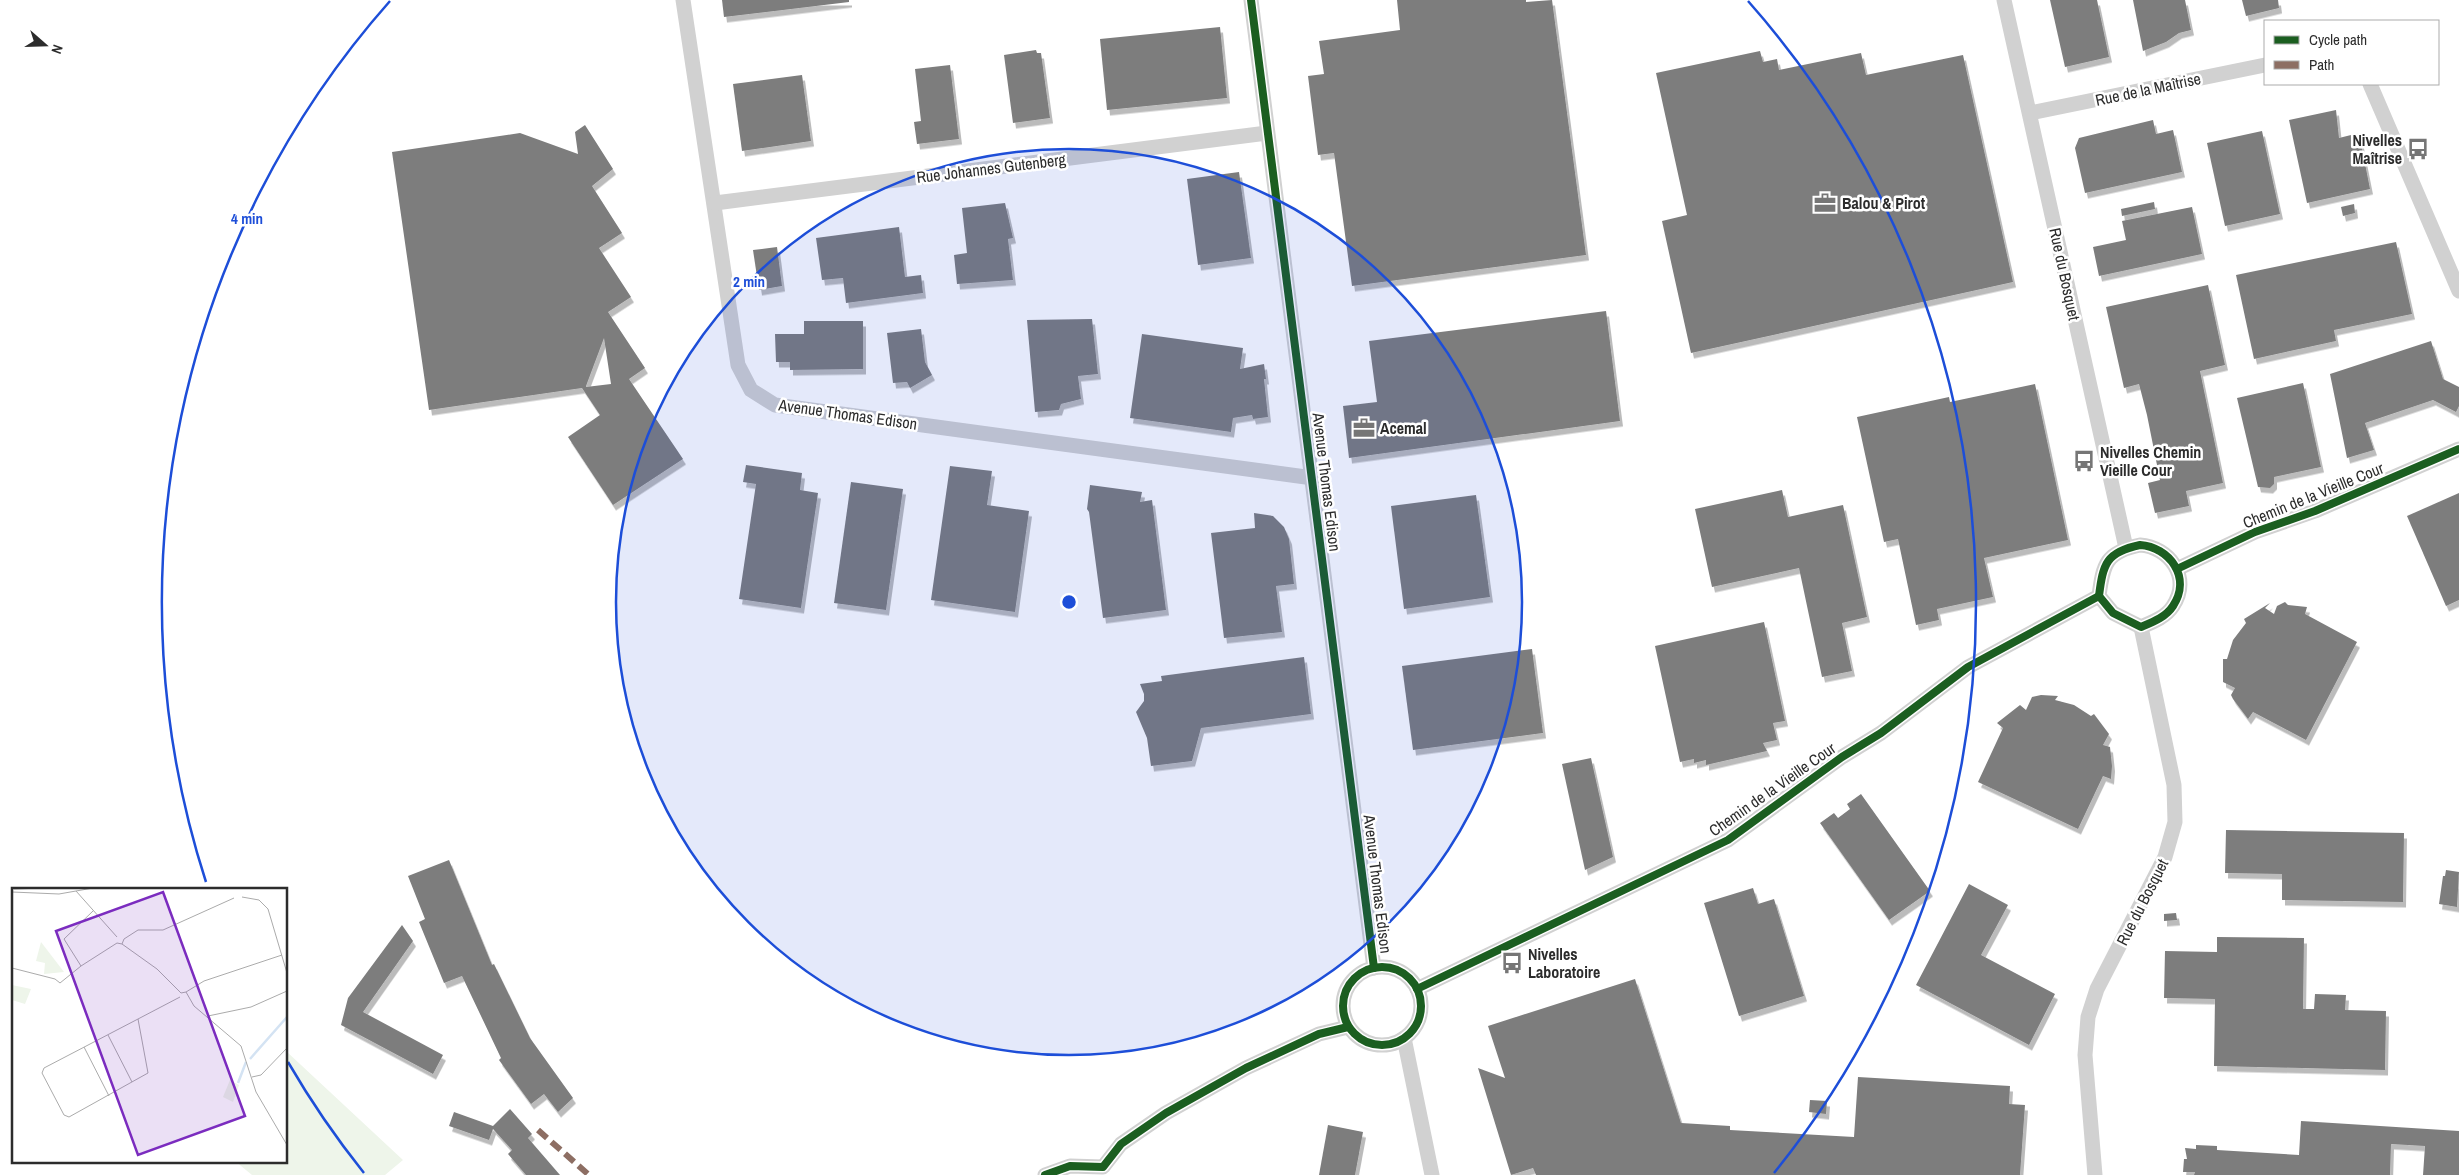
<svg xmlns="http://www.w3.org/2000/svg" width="2459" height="1175" font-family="'Archivo Narrow',sans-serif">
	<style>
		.green { fill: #eef5ea }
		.building { fill: #7d7d7d; fill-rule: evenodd; filter: url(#shadow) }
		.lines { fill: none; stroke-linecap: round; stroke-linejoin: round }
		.street { stroke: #d1d1d1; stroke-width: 15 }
		.quiet { stroke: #8d6e63; stroke-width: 6; stroke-dasharray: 12 6; stroke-linecap: butt }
		.cycleway-casing { stroke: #fff; stroke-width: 11 }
		.cycleway { stroke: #1b5e20; stroke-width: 8 }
		.ring { fill: none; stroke: #1d4ed8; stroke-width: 2.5 }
		.labels { text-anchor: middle; stroke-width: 5; stroke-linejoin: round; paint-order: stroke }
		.street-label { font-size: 16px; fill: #2c2c2c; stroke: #fff }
		.poi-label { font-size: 16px; font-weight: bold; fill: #2c2c2c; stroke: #fff; text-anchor: start }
		.inset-river { fill: none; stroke: #d4e3f3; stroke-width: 2.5 }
		.inset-road { fill: none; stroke: #ababab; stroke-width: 1 }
		.view { fill: #7b2cbf; fill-opacity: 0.15; stroke: #7b2cbf; stroke-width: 2.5 }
		.inset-edge { fill: none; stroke: #2c2c2c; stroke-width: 2.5 }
		.centre { fill: #1d4ed8; stroke: #fff; stroke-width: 2.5 }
		.ring-label { font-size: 15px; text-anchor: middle; font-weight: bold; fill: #1d4ed8; stroke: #fff; stroke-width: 5; stroke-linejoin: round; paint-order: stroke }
	</style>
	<defs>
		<filter id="shadow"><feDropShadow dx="3" dy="5.5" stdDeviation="0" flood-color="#0004"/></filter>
	</defs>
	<rect width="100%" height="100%" fill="#fff"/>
	<path class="green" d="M 286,1051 L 403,1160 L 385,1175 L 252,1175 L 235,1161 L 286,1161 Z"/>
	<g class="building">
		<path d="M 722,0 L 849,0 L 849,2 L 724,17 Z"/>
		<path d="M 1397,0 L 1526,0 L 1526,2 L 1552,0 L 1586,255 L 1352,286 L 1334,153 L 1318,155 L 1308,76 L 1324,74 L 1319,41 L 1400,30 Z"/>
		<path d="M 2050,0 L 2097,0 L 2109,57 L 2065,67 Z"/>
		<path d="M 2133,0 L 2185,0 L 2191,30 L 2179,33 L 2166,42 L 2143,51 Z"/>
		<path d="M 2242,0 L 2278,0 L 2279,8 L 2246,16 Z"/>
		<path d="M 1220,27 L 1227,98 L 1107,110 L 1100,39 Z"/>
		<path d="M 1036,50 L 1037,53 L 1041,53 L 1050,118 L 1013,123 L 1004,55 Z"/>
		<path d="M 1760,51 L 1763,62 L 1777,59 L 1779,70 L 1861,53 L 1866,75 L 1963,55 L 2013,282 L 1691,353 L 1662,221 L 1687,215 L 1656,73 Z"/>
		<path d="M 950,65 L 959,139 L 917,144 L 914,122 L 921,121 L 915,69 Z"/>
		<path d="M 802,75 L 811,141 L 742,151 L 733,84 Z"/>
		<path d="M 2336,110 L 2339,138 L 2359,133 L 2370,189 L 2307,203 L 2289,120 Z"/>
		<path d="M 2153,120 L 2156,134 L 2173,130 L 2182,172 L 2085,193 L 2075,148 L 2079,138 Z"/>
		<path d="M 585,125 L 613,169 L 592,186 L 622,233 L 599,248 L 631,297 L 608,312 L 645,368 L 629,379 L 683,459 L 613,505 L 568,437 L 600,415 L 582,388 L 429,410 L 392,152 L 520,133 L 578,154 L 575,132 ZM 604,338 L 611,384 L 586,387 L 586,386 Z"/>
		<path d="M 2262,131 L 2280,214 L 2225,226 L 2207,143 Z"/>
		<path d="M 1239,172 L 1251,258 L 1198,265 L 1187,179 Z"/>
		<path d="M 2154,202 L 2155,209 L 2122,216 L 2121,209 Z"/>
		<path d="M 1005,203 L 1013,238 L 1008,239 L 1013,280 L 957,284 L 954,255 L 967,253 L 962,208 Z"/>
		<path d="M 2354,204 L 2355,213 L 2343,216 L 2341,207 Z"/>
		<path d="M 2192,207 L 2202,254 L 2099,276 L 2093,247 L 2126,240 L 2122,221 Z"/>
		<path d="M 899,227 L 905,277 L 921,275 L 923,293 L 846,303 L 843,278 L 822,280 L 816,238 Z"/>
		<path d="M 2396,242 L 2412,314 L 2334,330 L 2336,341 L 2254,359 L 2236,275 Z"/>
		<path d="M 777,247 L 782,286 L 759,290 L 753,250 Z"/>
		<path d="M 2208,285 L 2225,365 L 2200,371 L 2223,483 L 2186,491 L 2189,506 L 2155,513 L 2148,483 L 2160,480 L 2147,415 L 2139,384 L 2124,388 L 2106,307 Z"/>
		<path d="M 1606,311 L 1620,421 L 1349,458 L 1343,406 L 1377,402 L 1369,341 Z"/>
		<path d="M 1092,319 L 1098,374 L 1078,376 L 1081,399 L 1061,404 L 1059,410 L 1035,412 L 1027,320 Z"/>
		<path d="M 804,321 L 863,321 L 863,369 L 790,370 L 790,362 L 776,362 L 775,334 L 804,334 Z"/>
		<path d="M 921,329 L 925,362 L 932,375 L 910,388 L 907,382 L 893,383 L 887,333 Z"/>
		<path d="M 1142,334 L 1243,348 L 1240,369 L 1264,364 L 1266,379 L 1264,379 L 1268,417 L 1253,419 L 1252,415 L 1233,418 L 1231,432 L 1130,418 Z"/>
		<path d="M 2431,341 L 2443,379 L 2459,387 L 2459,406 L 2456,412 L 2433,400 L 2365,423 L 2374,450 L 2347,458 L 2330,374 Z"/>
		<path d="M 2303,383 L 2321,467 L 2274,477 L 2274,484 L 2270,488 L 2258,487 L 2237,398 Z"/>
		<path d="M 2035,384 L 2068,540 L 1984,558 L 1993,597 L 1937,609 L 1939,620 L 1916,625 L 1898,539 L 1884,542 L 1857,417 L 1949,397 L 1950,402 Z"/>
		<path d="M 746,465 L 802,473 L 800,490 L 818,493 L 801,608 L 739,599 L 756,484 L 743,482 Z"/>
		<path d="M 950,466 L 992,471 L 987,505 L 1029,511 L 1015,612 L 931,600 Z"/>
		<path d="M 851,482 L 903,489 L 886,610 L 834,603 Z"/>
		<path d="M 1090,485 L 1142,492 L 1140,502 L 1152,500 L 1166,610 L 1103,618 L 1089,512 L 1087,509 Z"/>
		<path d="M 1782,490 L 1788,517 L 1843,505 L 1867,617 L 1842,623 L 1852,671 L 1822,677 L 1799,568 L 1712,587 L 1695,509 Z"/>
		<path d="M 2459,493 L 2459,600 L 2446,606 L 2407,516 Z"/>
		<path d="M 1476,495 L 1490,597 L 1404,609 L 1391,506 Z"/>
		<path d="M 1254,513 L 1273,516 L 1284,527 L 1289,539 L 1294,584 L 1276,586 L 1282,632 L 1224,638 L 1211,533 L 1255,528 Z"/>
		<path d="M 2285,602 L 2288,605 L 2307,607 L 2305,614 L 2357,642 L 2306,740 L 2253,712 L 2248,719 L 2233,699 L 2231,695 L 2235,688 L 2223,682 L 2223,659 L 2227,659 L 2233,640 L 2246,623 L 2244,619 L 2270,603 L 2265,608 L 2274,614 L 2277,606 Z"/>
		<path d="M 1764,622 L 1785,721 L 1773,723 L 1777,740 L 1763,743 L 1767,751 L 1706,765 L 1706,760 L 1694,763 L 1694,759 L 1680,762 L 1655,646 Z"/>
		<path d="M 1532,649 L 1543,733 L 1413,750 L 1402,666 Z"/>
		<path d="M 1304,657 L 1311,714 L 1201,728 L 1192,761 L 1151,766 L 1147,738 L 1136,712 L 1144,701 L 1144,694 L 1140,684 L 1162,681 L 1161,676 Z"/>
		<path d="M 2041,695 L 2058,696 L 2055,700 L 2074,705 L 2091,716 L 2094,714 L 2109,734 L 2103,745 L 2110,747 L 2112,766 L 2111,779 L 2103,776 L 2078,829 L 1978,782 L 2003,728 L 1997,723 L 2020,705 L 2026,710 L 2032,697 Z"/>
		<path d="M 1591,758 L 1613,857 L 1585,870 L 1562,764 Z"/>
		<path d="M 1861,794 L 1930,891 L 1889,920 L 1820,823 L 1834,813 L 1838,818 L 1850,809 L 1847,804 Z"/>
		<path d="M 2226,830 L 2404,833 L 2403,902 L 2282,900 L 2282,874 L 2225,873 Z"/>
		<path d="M 449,860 L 492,965 L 494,964 L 530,1038 L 573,1098 L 558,1112 L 544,1094 L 531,1104 L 499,1060 L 501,1058 L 462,976 L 444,983 L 419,922 L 425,919 L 408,876 Z"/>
		<path d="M 2446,870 L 2459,872 L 2457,907 L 2439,904 L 2443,876 L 2445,876 Z"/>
		<path d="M 1969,884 L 2008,905 L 1981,955 L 2055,994 L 2029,1045 L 1916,985 Z"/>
		<path d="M 1753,888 L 1758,904 L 1774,899 L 1804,996 L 1739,1016 L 1704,903 Z"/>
		<path d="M 2176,913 L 2177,920 L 2164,921 L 2164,914 Z"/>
		<path d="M 402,925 L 413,941 L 363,1012 L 443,1055 L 433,1074 L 341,1025 L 348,998 Z"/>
		<path d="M 2217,937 L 2304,938 L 2303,1009 L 2314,1009 L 2315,994 L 2346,995 L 2345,1010 L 2386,1011 L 2385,1070 L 2214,1066 L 2215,999 L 2164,998 L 2165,951 L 2217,952 Z"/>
		<path d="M 1635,979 L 1681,1123 L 1730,1126 L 1730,1130 L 1854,1137 L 1858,1077 L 2010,1086 L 2009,1104 L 2025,1105 L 2020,1175 L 1536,1175 L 1533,1168 L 1511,1175 L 1478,1068 L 1505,1078 L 1488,1026 Z"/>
		<path d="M 1810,1100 L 1827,1101 L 1826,1114 L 1809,1112 Z"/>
		<path d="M 510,1109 L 532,1134 L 528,1138 L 560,1175 L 526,1175 L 508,1154 L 512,1150 L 493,1129 L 489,1140 L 449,1126 L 454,1112 L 493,1126 Z"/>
		<path d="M 2301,1121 L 2459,1131 L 2459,1175 L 2423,1175 L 2425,1146 L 2391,1144 L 2390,1175 L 2194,1175 L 2195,1172 L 2183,1172 L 2184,1159 L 2187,1159 L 2185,1148 L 2196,1149 L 2196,1145 L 2217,1146 L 2217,1150 L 2299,1155 Z"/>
		<path d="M 1328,1125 L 1363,1132 L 1355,1175 L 1319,1175 Z"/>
	</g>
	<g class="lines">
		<g class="street">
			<path d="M 683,0 L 738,365 L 751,390 L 775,405 L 1313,478"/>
			<path d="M 1251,0 L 1374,968"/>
			<path d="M 2004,0 L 2126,548"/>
			<path d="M 2370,84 L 2459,291"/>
			<path d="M 2030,113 L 2265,65"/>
			<path d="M 715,203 L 1267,133"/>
			<path d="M 2140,545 C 2169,547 2192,577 2173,606 C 2166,617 2153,622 2141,627 L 2113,613 L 2099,596 C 2103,564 2106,552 2140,545 Z"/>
			<path d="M 2177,569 L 2255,532 L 2315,511 L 2459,449"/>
			<circle cx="1382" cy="1006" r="39"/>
			<path d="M 1417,989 L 1728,840 L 1842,757 L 1881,733 L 1968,667 L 2099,596"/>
			<path d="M 1404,1038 L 1432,1175"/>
			<path d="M 1045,1175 L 1070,1166 L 1103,1167 L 1121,1144 L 1166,1113 L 1246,1068 L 1319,1034 L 1348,1027"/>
			<path d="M 2095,1175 L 2085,1055 L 2088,1017 L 2097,989 L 2165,857 L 2175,822 L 2174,785 L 2141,627"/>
		</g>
		<path class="quiet" d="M 538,1130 L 589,1175"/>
		<g class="cycleway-casing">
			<g id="cycleway">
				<path d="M 1251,0 L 1374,968"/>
				<path d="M 2140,545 C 2169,547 2192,577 2173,606 C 2166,617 2153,622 2141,627 L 2113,613 L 2099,596 C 2103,564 2106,552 2140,545 Z"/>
				<path d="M 2177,569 L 2255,532 L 2315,511 L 2459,449"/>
				<circle cx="1382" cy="1006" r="39"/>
				<path d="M 1417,989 L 1728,840 L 1842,757 L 1881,733 L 1968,667 L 2099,596"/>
				<path d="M 1045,1175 L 1070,1166 L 1103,1167 L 1121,1144 L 1166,1113 L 1246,1068 L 1319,1034 L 1348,1027"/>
			</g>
		</g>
		<use href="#cycleway" class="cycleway"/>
	</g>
	<circle cx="1069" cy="602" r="453" fill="#1d4ed8" fill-opacity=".12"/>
	<g class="ring">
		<circle cx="1069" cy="602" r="453"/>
		<path d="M364 1173A907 907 0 0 1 288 1062M206 882A907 907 0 0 1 390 1M1748 1A907 907 0 0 1 1774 1173"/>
	</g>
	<defs>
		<g id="bus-bare" transform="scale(1.725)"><path d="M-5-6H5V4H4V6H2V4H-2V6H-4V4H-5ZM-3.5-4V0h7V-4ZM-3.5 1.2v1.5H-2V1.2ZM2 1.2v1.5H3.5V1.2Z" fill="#767676" stroke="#fff" stroke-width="2.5" paint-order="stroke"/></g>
		<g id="office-bare" transform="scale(1.725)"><path d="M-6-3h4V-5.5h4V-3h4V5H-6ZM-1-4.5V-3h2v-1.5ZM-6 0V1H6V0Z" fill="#767676" stroke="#fff" stroke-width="2.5" paint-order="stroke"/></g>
	</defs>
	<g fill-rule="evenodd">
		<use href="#bus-bare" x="2418" y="149"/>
		<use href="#office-bare" x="1825" y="203"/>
		<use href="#office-bare" x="1364" y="428"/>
		<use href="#bus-bare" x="2084" y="461"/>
		<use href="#bus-bare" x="1512" y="963"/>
	</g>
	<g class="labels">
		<g class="street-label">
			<text transform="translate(2148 89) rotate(-12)" y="6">Rue de la Maîtrise</text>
			<text transform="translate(991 168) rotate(-7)" y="6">Rue Johannes Gutenberg</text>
			<text transform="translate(2065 274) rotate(78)" y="6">Rue du Bosquet</text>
			<text transform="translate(848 414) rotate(8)" y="6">Avenue Thomas Edison</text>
			<text transform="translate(1327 482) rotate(83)" y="6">Avenue Thomas Edison</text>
			<text transform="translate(2313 495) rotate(-22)" y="6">Chemin de la Vieille Cour</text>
			<text transform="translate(1772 789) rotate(-35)" y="6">Chemin de la Vieille Cour</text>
			<text transform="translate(1378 884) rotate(83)" y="6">Avenue Thomas Edison</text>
			<text transform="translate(2142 902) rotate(-63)" y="6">Rue du Bosquet</text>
		</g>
		<g class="poi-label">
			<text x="2402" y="146" text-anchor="end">Nivelles<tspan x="2402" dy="18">Maîtrise</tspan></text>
			<text x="1842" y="209">Balou &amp; Pirot</text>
			<text x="1380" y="434">Acemal</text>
			<text x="2100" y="458">Nivelles Chemin<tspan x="2100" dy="18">Vieille Cour</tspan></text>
			<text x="1528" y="960">Nivelles<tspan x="1528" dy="18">Laboratoire</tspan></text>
		</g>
	</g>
	<g transform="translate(12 888)">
		<rect width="275" height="275" fill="#fff"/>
		<path d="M 29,54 L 52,84 L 32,86 L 33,75 L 24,73 ZM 0,97 L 19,101 L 13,116 L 0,112 ZM 218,192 L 227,197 L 221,214 L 211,209 Z" fill="#eef5ea"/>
		<path class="inset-river" d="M 238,171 L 275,129M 226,195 L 234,174"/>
		<path class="inset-road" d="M 2,1 L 30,0M 64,3 L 105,49M 0,4 L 47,6 L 81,0M 230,9 L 247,12 L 256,21 L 275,85M 110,56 L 145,81 L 169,105 L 174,104 L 182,118 L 229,158 L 244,204 L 275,257M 110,56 L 112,51 L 126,42 L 151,42 L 222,10M 69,78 L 52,51 L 81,23M 0,80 L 43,91 L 48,95 L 69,78 L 105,55 L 110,56M 174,104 L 192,93 L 270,67M 196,128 L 239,119 L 275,103M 126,131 L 136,185 L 57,229 L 52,227 L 30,185 L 32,180 L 126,131 L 168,109M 96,147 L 120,194M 72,159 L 97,208M 240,189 L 249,187 L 275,160"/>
		<path class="view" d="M 151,4 L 233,228 L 126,267 L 44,43 Z"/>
		<rect width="275" height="275" class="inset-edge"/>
	</g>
	<circle cx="1069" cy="602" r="8" class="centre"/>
	<g class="ring-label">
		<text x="247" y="224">4 min</text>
		<text x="749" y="287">2 min</text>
	</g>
	<rect x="2264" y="20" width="175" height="65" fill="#ffffff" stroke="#ababab"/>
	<rect x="2274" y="36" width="25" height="8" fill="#1b5e20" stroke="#ababab"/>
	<text x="2309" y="45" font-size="15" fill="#2c2c2c">Cycle path</text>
	<rect x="2274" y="61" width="25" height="8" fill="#8d6e63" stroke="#ababab"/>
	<text x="2309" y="70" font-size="15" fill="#2c2c2c">Path</text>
	<g transform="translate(45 45) rotate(110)" stroke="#ffffff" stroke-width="4" paint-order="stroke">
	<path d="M0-4L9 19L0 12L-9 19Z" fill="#2c2c2c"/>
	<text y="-8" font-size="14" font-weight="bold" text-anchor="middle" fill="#2c2c2c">N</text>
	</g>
</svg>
